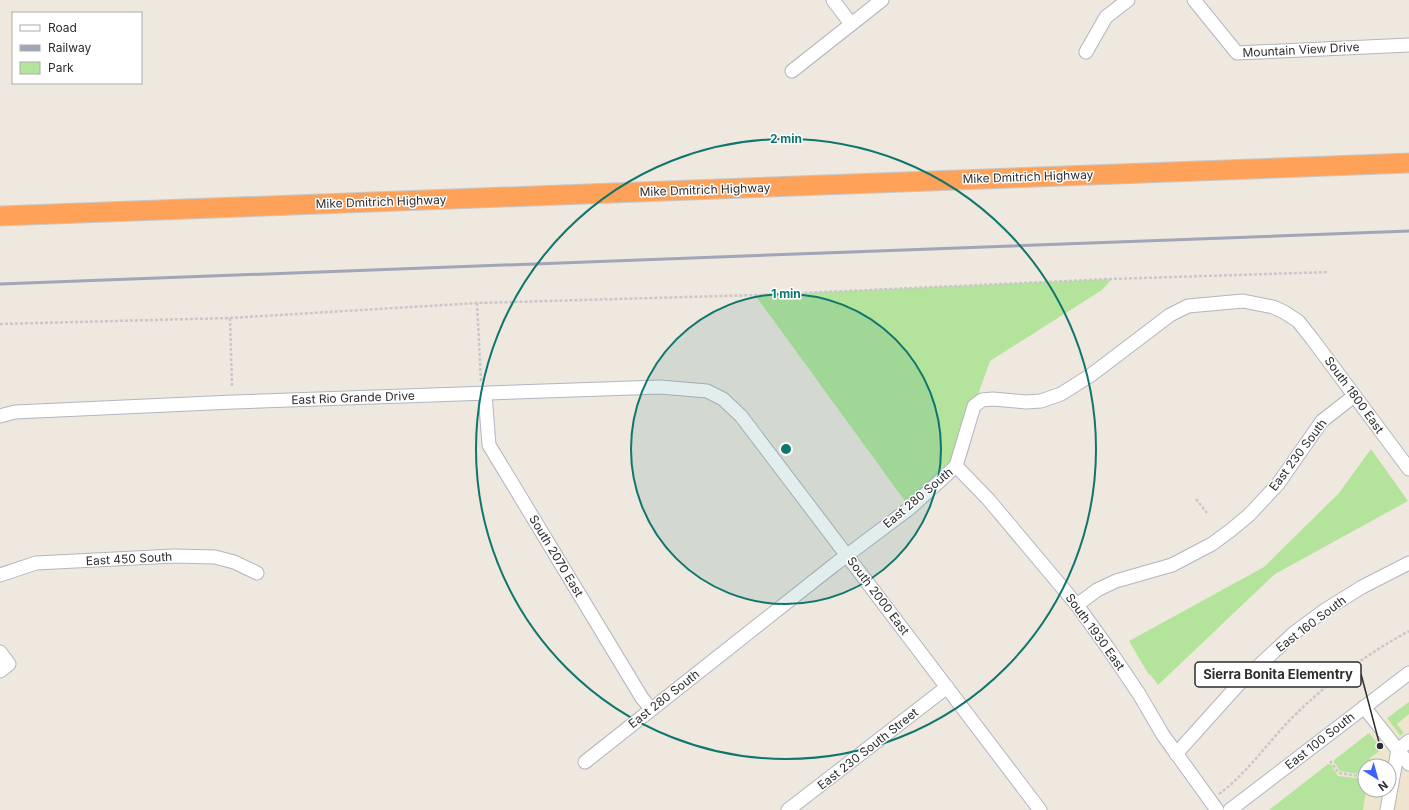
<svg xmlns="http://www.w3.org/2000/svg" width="1409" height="810" font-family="Inter,sans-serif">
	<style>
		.education { fill: #efe5cf; fill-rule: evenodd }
		.green { fill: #b4e49c }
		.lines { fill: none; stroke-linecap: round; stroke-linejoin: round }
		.minor-casing { stroke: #b3b5c0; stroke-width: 15 }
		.highway-casing { stroke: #c8c8c8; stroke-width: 21 }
		.path { stroke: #c8c8c8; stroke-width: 2.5; stroke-dasharray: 3 2; stroke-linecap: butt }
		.minor { stroke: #fff; stroke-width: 13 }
		.highway { stroke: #fea25a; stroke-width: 19 }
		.rail { stroke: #a2a4b7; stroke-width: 3 }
		.ring { fill: none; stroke: #0f766e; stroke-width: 2 }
		.labels { text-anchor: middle; stroke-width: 3; stroke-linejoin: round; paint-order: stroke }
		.street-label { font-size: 12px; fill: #2d2d2d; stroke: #fff }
		.centre { fill: #0f766e; stroke: #fff; stroke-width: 2 }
		.ring-label { font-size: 12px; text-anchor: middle; font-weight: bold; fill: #0f766e; stroke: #fff; stroke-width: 3; stroke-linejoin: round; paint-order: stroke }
		.leader { fill: none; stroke: #2d2d2d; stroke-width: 1.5 }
		.callout-dot { fill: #2d2d2d; stroke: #fff; stroke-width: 1.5 }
		.callout { fill: #fff; stroke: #2d2d2d; stroke-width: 1.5 }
		.callout-label { font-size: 13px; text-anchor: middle; font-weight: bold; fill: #2d2d2d }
	</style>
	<rect width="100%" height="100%" fill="#eee8df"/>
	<path class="education" d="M 1409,702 L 1409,810 L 1269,810 L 1369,733 ZM 1365,766 L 1389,766 L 1389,790 L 1365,790 Z"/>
	<g class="green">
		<path d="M 1112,279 L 1102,290 L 990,361 L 974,406 L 956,466 L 910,508 L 755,295 Z"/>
		<path d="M 1371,449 L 1408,501 L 1275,574 L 1158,685 L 1150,674 L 1149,675 L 1129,641 L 1264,567 L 1339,493 Z"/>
		<path d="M 1409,702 L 1409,714 L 1397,724 L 1403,732 L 1402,735 L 1400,735 L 1387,718 Z"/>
		<path d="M 1369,733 L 1381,748 L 1380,751 L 1370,758 L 1369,766 L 1365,766 L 1365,775 L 1340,771 L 1334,762 L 1334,760 Z"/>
		<path d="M 1328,764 L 1331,765 L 1338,776 L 1365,779 L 1366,790 L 1363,810 L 1269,810 Z"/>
	</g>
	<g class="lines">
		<g class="minor-casing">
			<g id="minor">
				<path d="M 833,0 L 851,24"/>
				<path d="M 1194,0 L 1237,53 L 1409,45"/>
				<path d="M 1086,52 L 1106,17 L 1128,0"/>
				<path d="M 792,71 L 882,0"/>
				<path d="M 485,394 L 489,445 L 642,698 L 651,709"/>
				<path d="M 0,416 L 15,412 L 233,402 L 660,387 L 707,391 L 723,399 L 741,416 L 1040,810"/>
				<path d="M 956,466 L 988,499 L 1077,605 L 1108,648 L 1139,694 L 1163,735 L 1217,810"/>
				<path d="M 0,575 L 36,563 L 174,556 L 215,557 L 234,562 L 257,573"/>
				<path d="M 1077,605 L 1097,590 L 1116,581 L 1172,565 L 1212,544 L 1231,530 L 1249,515 L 1278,484 L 1322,421 L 1354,396"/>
				<path d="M 0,652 L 9,664 L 0,671"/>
				<path d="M 1364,707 L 1409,764"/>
				<path d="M 1176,754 L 1238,685 L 1294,633 L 1325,610 L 1362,587 L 1409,563"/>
				<path d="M 585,762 L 834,565 L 910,508 L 956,466 L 974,406 L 982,400 L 993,399 L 1026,402 L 1041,401 L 1061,394 L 1091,375 L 1170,315 L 1188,306 L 1243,301 L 1273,307 L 1284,312 L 1298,321 L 1313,340 L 1409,469"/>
				<path d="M 788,810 L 947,687"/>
				<path d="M 1230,810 L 1409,673"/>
				<path d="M 1387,810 L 1398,750 L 1409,741"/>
			</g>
		</g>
		<g class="highway-casing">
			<path id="highway" d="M 0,216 L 1409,163"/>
		</g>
		<g class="path">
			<path d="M 477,303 L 481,381"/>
			<path d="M 230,318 L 232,387"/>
			<path d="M 0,324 L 230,318 L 477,303 L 757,295 L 1112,279 L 1329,272"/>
			<path d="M 1196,499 L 1207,513"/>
			<path d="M 1330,761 L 1339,773 L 1365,777"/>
			<path d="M 1219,794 C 1247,773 1265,746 1289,721 C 1324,685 1365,655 1409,631"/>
		</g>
		<use href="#minor" class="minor"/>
		<use href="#highway" class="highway"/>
		<path class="rail" d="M 0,284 L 1409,231"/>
	</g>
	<circle cx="786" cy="449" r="155" fill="#0f766e" fill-opacity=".12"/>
	<g class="ring">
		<circle cx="786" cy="449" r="155"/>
		<circle cx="786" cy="449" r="310"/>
	</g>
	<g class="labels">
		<g class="street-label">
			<text transform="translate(1301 50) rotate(-3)" y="4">Mountain View Drive</text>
			<text transform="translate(1028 177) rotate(-2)" y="4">Mike Dmitrich Highway</text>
			<text transform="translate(705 190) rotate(-2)" y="4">Mike Dmitrich Highway</text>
			<text transform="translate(381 202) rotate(-2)" y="4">Mike Dmitrich Highway</text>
			<text transform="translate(1354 395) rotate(54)" y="4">South 1800 East</text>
			<text transform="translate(353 398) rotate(-2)" y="4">East Rio Grande Drive</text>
			<text transform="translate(1298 455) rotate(-53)" y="4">East 230 South</text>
			<text transform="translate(918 498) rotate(-40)" y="4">East 280 South</text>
			<text transform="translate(556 556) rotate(59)" y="4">South 2070 East</text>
			<text transform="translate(129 559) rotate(-3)" y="4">East 450 South</text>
			<text transform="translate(878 596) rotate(53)" y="4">South 2000 East</text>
			<text transform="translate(1311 624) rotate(-37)" y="4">East 160 South</text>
			<text transform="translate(1095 632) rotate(54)" y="4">South 1930 East</text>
			<text transform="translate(664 699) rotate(-38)" y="4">East 280 South</text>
			<text transform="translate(1320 741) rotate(-38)" y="4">East 100 South</text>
			<text transform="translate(868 749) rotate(-38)" y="4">East 230 South Street</text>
		</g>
	</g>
	<circle cx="786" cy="449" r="6" class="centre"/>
	<g class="ring-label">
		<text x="786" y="143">2 min</text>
		<text x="786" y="298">1 min</text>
	</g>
	<path class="leader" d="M1380 746L1361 674"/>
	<circle class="callout-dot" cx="1380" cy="746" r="4"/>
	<rect class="callout" x="1195" y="662" width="166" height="25" rx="4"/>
	<g class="callout-label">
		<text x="1278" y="679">Sierra Bonita Elementry</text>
	</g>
	<rect x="12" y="12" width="130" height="72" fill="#ffffff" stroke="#ababab"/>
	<rect x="20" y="25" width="20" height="6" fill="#ffffff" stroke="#ababab"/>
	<text x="48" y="32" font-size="12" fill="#2d2d2d">Road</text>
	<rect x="20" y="45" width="20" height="6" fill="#a2a4b7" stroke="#ababab"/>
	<text x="48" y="52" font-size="12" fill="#2d2d2d">Railway</text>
	<rect x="20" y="62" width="20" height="12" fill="#b4e49c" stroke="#ababab"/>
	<text x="48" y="72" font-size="12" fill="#2d2d2d">Park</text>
	<g transform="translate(1377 778) rotate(143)"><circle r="19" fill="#ffffff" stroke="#ababab"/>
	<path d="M0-3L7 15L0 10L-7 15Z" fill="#4162f9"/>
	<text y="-6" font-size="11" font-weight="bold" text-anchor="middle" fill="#2d2d2d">N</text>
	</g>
</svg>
